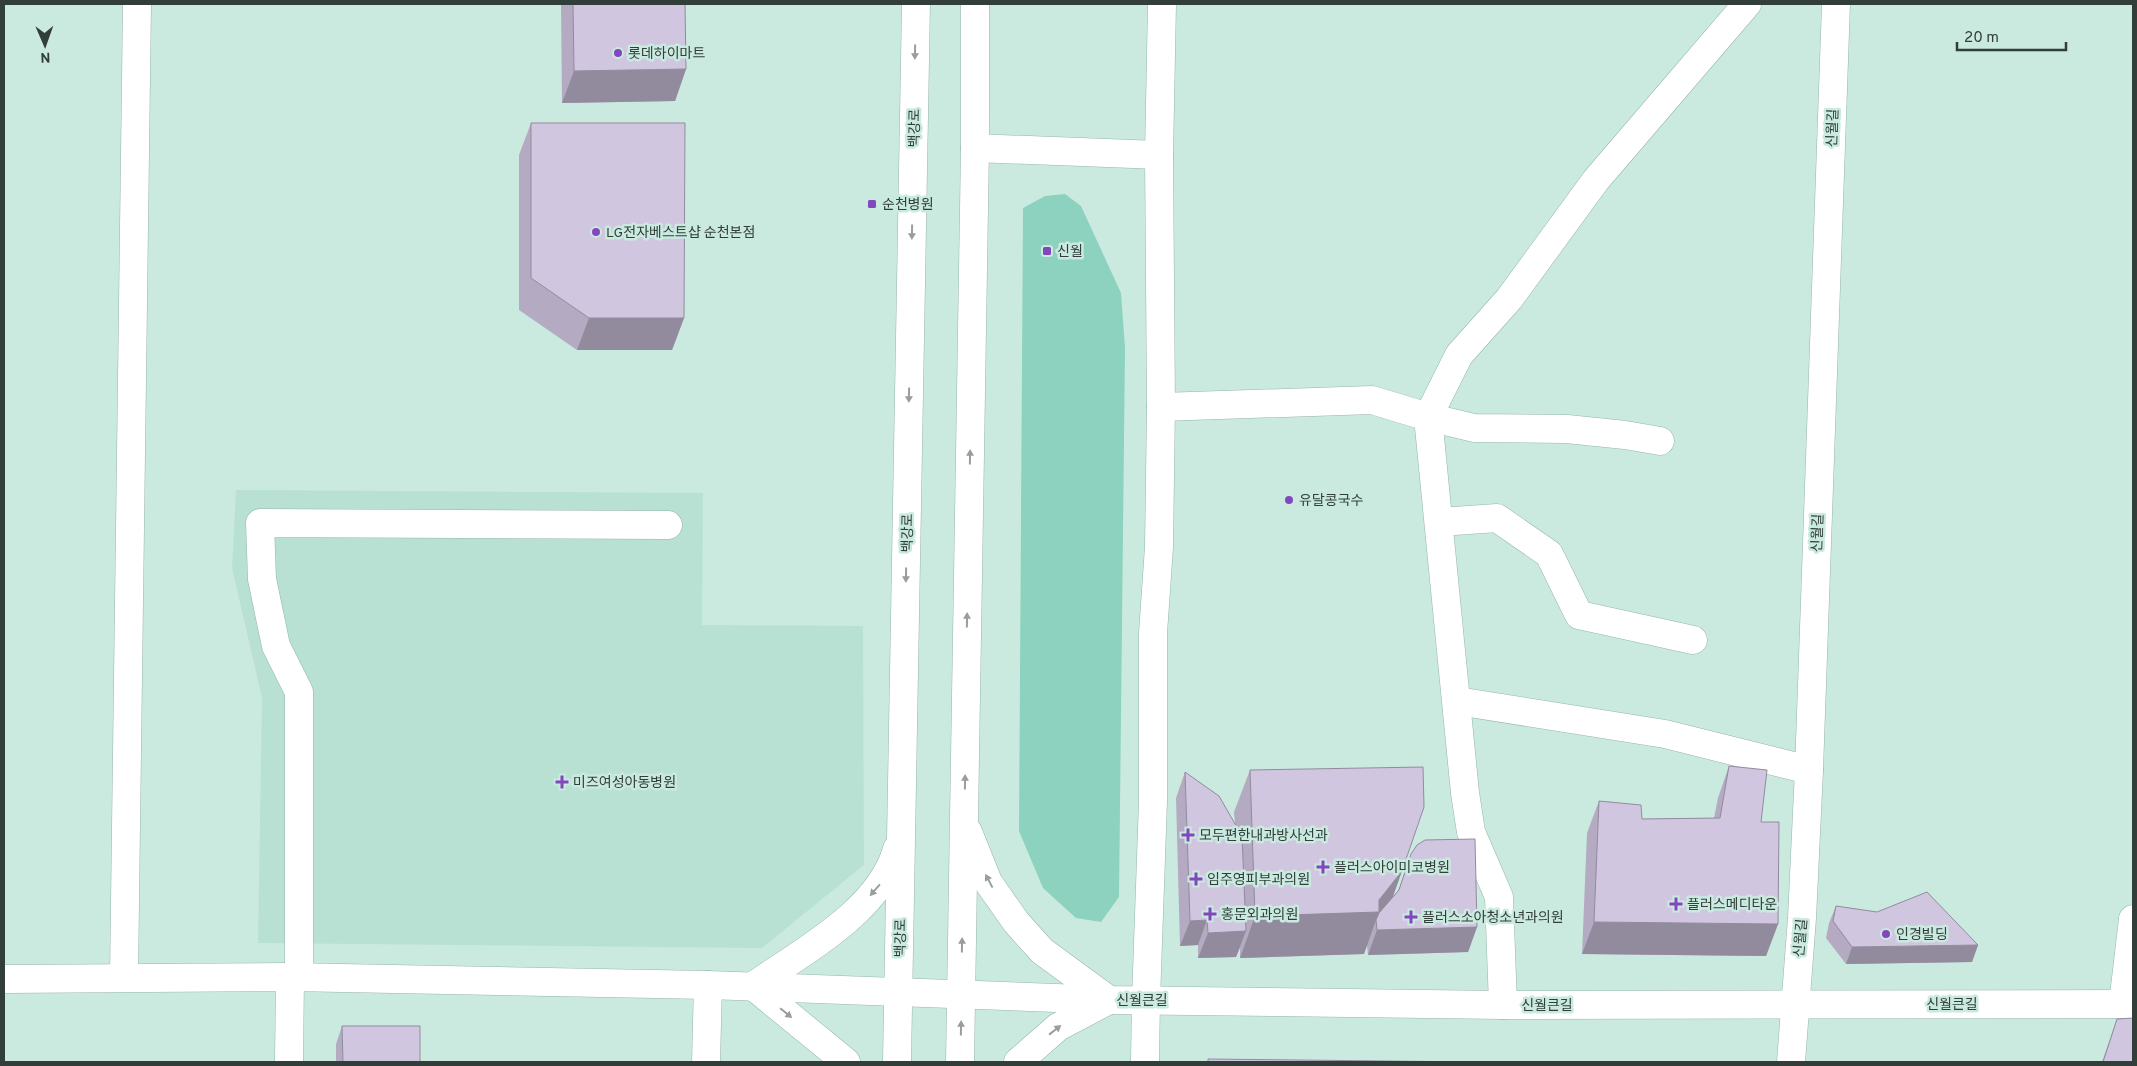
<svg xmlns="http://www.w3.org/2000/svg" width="2137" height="1066" font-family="Overpass,'Noto Sans KR',sans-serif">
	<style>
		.built { fill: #b8e1d4 }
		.green { fill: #8cd2be }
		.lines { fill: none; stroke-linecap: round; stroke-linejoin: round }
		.minor-casing { stroke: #96b5ab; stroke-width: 29 }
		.major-casing { stroke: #96b5ab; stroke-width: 29 }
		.minor { stroke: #fff; stroke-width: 28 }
		.major { stroke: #fff; stroke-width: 28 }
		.wall { fill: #b4aac1 }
		.shaded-wall { fill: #928b9d }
		.building { fill: #d1c6e0; stroke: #928b9d }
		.oneway { fill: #989e9c }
		.poi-dot { fill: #8347bd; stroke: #caeae0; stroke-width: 2 }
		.labels { text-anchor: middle; stroke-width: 5; stroke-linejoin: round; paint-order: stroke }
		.poi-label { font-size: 14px; fill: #313e3a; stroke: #caeae0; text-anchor: start }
		.street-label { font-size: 14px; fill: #313e3a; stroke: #caeae0 }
	</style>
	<rect width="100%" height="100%" fill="#caeae0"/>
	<path class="built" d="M 236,490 L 703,493 L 702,625 L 863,626 L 864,865 L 762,948 L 258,943 L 262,698 L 232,568 Z"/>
	<path class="green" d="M 1065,194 L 1081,206 L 1121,293 L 1125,348 L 1119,897 L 1101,922 L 1076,918 L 1043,888 L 1019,831 L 1023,208 L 1045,196 Z"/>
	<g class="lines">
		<g class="minor-casing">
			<g id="minor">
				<path d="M 975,148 L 1159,155 L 1161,407 L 1159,547 L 1153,633 L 1153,801 L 1146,1000 L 1145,1062"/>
				<path d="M 1159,155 L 1162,4"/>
				<path d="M 1161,407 L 1372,400 L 1428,417 L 1459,355 L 1509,299 L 1596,180 L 1747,4"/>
				<path d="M 1440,522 L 1497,518 L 1549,554 L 1579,615 L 1693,640"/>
				<path d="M 1457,701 L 1665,734 L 1809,770"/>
				<path d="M 124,977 L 137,4"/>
				<path d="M 299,977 L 299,692 L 276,646 L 262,579 L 260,523 L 668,525"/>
				<path d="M 4,979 L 290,977 L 708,985 L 1109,1000 L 1503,1005 L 2133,1004"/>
				<path d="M 2123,1004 L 2133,919"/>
				<path d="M 1503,1005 L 1499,897 L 1471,832 L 1465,793 L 1428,417 L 1474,428 L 1567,429 L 1625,435 L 1660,441"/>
				<path d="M 289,1062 L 290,977"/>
				<path d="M 706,1062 L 708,985"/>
				<path d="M 1791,1062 L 1802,918 L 1809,770 L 1836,4"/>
			</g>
		</g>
		<g class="major-casing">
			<g id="major">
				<path d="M 968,832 L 988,882 L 1016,922 L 1042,951 L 1109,1000 L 1058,1027 L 1018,1062"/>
				<path d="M 846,1062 L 753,986 C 802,952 881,910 897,849"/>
				<path d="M 897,1062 L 916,4"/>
				<path d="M 960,1062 L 975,148 L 975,4"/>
			</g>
		</g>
		<use href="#minor" class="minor"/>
		<use href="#major" class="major"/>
	</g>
	<g class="wall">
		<path d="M 561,4 L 685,4 L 686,69 L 675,101 L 562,103 Z"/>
		<path d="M 531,123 L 684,318 L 672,350 L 577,350 L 519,310 L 519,155 Z"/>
		<path d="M 1729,766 L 1761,822 L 1778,924 L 1766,956 L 1582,954 L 1587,833 L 1599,801 L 1642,819 L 1714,818 L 1718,798 Z"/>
		<path d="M 1250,770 L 1402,871 L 1393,896 L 1398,891 L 1411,854 L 1477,927 L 1468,952 L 1368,955 L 1367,945 L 1364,954 L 1240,958 L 1240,948 L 1236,957 L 1198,958 L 1198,945 L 1180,946 L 1176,798 L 1185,772 L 1235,823 L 1234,812 Z"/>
		<path d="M 1836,906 L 1978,945 L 1972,962 L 1846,964 L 1826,938 L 1829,923 Z"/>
		<path d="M 2117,1019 L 2133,1062 L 2102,1062 Z"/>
		<path d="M 342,1026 L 420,1062 L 336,1062 L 336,1044 Z"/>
	</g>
	<g class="shaded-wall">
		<path d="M 686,69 L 675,101 L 562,103 L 574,71 Z"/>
		<path d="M 589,318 L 684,318 L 672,350 L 577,350 Z"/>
		<path d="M 1402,871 L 1387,913 L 1376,920 L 1364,954 L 1240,958 L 1255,916 L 1379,900 Z"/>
		<path d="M 1207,920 L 1198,945 L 1180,946 L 1190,921 Z"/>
		<path d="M 1594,922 L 1778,924 L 1766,956 L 1582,954 Z"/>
		<path d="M 1477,927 L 1468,952 L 1368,955 L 1377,930 Z"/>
		<path d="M 1246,931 L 1236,957 L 1198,958 L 1208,933 Z"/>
		<path d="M 1978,945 L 1972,962 L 1846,964 L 1852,947 Z"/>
	</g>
	<g class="building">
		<path d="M 573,4 L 685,4 L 686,69 L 574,71 Z"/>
		<path d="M 531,123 L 685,123 L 684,318 L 589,318 L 531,278 Z"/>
		<path d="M 1729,766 L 1767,770 L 1761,822 L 1779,822 L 1778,924 L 1594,922 L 1599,801 L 1641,805 L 1642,819 L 1720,818 Z"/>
		<path d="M 1423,767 L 1424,807 L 1402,871 L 1379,900 L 1379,912 L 1255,916 L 1250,770 Z"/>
		<path d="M 1185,772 L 1219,796 L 1242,836 L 1246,931 L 1208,933 L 1207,920 L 1190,921 Z"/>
		<path d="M 1475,839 L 1477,927 L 1377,930 L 1376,920 L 1379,913 L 1399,890 L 1411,854 L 1417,845 L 1425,840 Z"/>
		<path d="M 1927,892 L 1978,945 L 1852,947 L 1833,921 L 1836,906 L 1877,912 Z"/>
		<path d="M 2133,1018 L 2133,1062 L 2103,1062 L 2117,1019 Z"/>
		<path d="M 342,1026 L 420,1026 L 420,1062 L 343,1062 Z"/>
		<path d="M 1208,1059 L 1476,1062 L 1208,1062 Z"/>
	</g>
	<defs><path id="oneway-solid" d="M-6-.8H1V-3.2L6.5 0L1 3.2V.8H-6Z" transform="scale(1.25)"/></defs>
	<g class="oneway">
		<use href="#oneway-solid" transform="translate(915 52) rotate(91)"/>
		<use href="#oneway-solid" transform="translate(912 232) rotate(91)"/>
		<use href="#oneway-solid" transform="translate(909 395) rotate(91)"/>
		<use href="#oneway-solid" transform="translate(970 457) rotate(-89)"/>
		<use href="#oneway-solid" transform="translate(906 575) rotate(91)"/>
		<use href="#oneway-solid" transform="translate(967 620) rotate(-89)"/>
		<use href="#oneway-solid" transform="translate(965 782) rotate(-89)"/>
		<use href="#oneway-solid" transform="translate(989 881) rotate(-118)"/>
		<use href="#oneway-solid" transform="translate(875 890) rotate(131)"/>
		<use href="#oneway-solid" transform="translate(962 945) rotate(-89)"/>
		<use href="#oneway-solid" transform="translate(786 1013) rotate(39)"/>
		<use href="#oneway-solid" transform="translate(961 1028) rotate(-89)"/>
		<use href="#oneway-solid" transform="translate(1055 1030) rotate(-38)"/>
	</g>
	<g class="poi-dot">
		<circle cx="618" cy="53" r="5"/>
		<rect x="867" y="199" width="10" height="10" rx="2.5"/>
		<circle cx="596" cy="232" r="5"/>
		<rect x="1042" y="246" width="10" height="10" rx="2.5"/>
		<circle cx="1289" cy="500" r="5"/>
		<path d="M559.5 774.5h5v5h5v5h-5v5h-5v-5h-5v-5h5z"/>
		<path d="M1185.5 827.5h5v5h5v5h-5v5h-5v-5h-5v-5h5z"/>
		<path d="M1320.5 859.5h5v5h5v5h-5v5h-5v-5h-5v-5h5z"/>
		<path d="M1193.5 871.5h5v5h5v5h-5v5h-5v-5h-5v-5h5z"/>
		<path d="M1673.5 896.5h5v5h5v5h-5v5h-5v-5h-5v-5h5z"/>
		<path d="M1207.5 906.5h5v5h5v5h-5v5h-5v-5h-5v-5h5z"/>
		<path d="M1408.5 909.5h5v5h5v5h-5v5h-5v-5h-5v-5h5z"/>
		<circle cx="1886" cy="934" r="5"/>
	</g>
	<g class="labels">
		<g class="poi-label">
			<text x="628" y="58">롯데하이마트</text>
			<text x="882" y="209">순천병원</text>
			<text x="606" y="237">LG전자베스트샵 순천본점</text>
			<text x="1057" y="256">신월</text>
			<text x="1299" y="505">유달콩국수</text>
			<text x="573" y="787">미즈여성아동병원</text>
			<text x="1199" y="840">모두편한내과방사선과</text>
			<text x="1334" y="872">플러스아이미코병원</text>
			<text x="1207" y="884">임주영피부과의원</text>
			<text x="1687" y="909">플러스메디타운</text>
			<text x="1221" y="919">홍문외과의원</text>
			<text x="1422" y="922">플러스소아청소년과의원</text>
			<text x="1896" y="939">인경빌딩</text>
		</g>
		<g class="street-label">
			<text transform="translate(914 128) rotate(-89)" y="5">백강로</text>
			<text transform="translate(1832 128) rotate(-88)" y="5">신월길</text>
			<text transform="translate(907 533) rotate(-89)" y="5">백강로</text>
			<text transform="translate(1817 533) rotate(-88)" y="5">신월길</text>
			<text transform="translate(900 938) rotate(-89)" y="5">백강로</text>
			<text transform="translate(1800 938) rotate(-85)" y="5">신월길</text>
			<text x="1142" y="1005">신월큰길</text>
			<text x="1952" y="1009">신월큰길</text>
			<text x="1547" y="1010">신월큰길</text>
		</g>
	</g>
	<rect width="2137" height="1066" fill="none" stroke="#313e3a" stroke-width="10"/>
	<g transform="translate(45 45) rotate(178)" stroke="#caeae0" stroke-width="4" paint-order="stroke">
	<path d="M0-4L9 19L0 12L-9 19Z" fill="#313e3a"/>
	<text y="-8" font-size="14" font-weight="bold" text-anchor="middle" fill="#313e3a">N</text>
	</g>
	<path d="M1957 42v8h109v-8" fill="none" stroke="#313e3a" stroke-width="2.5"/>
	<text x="1964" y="42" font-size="15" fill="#313e3a" stroke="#caeae0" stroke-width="4" paint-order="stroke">20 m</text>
</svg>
